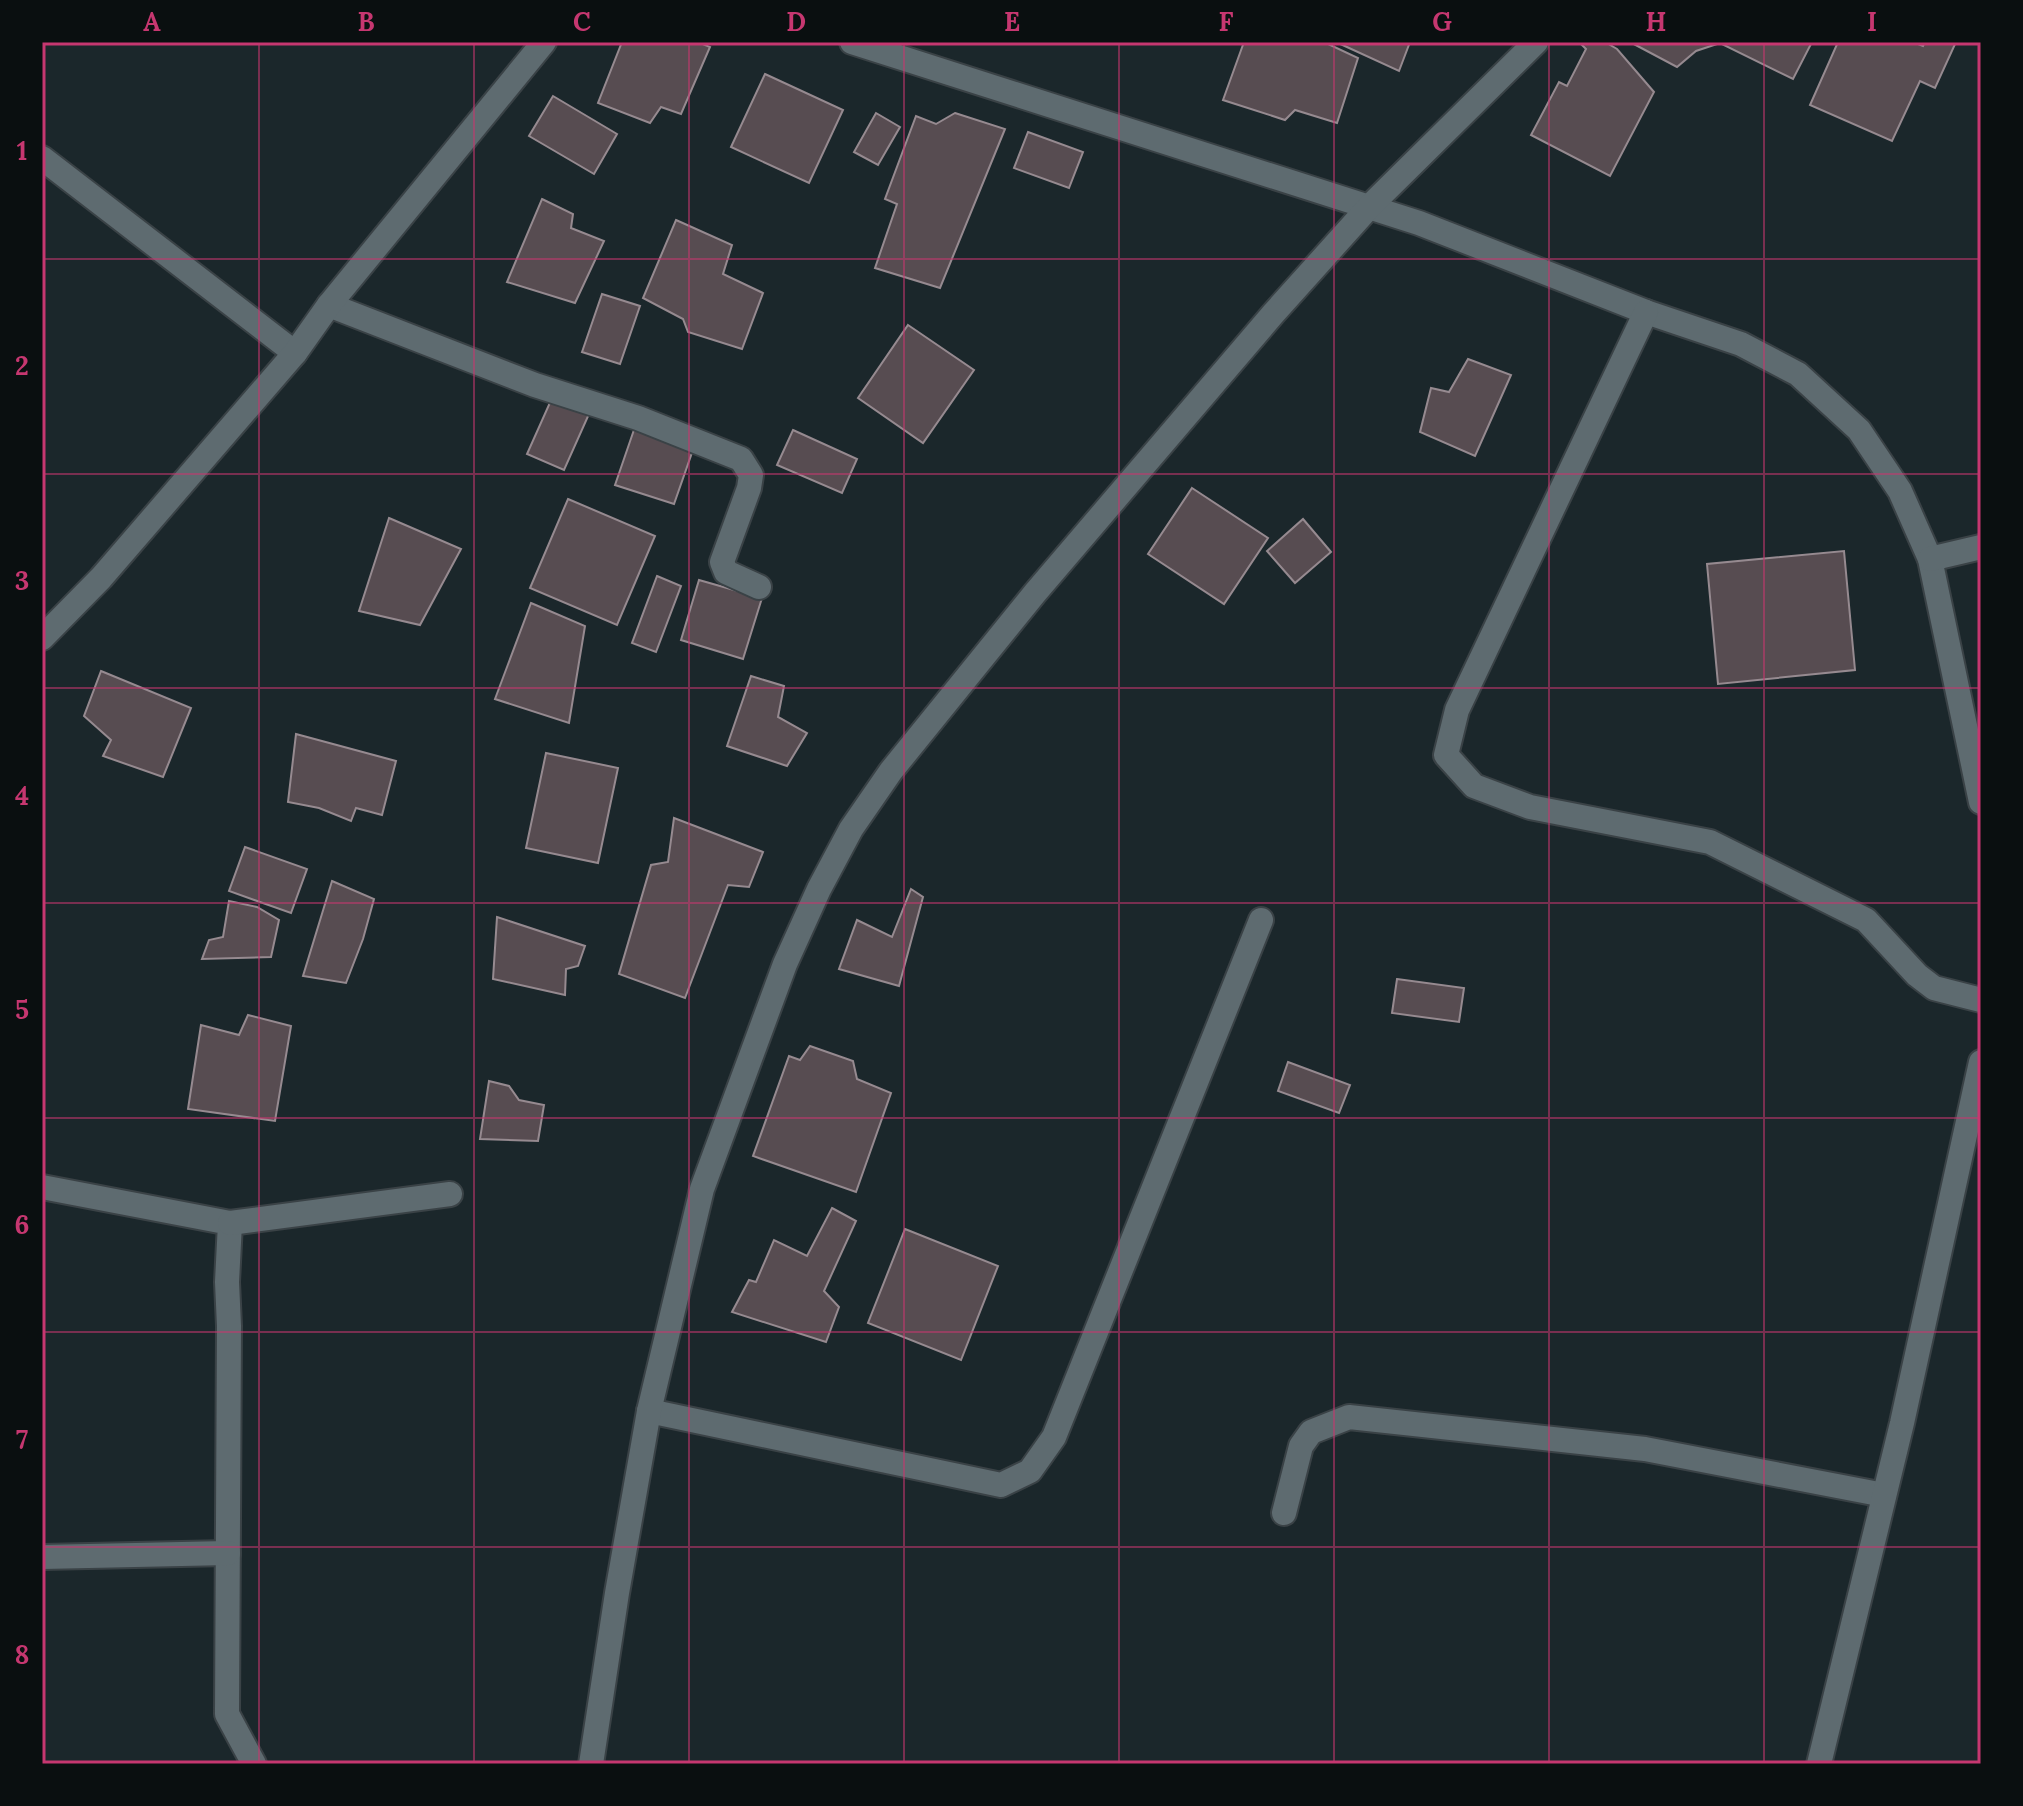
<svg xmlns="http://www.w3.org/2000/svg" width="2023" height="1806" font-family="Lora,serif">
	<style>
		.building { fill: #574c51; stroke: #968a90; stroke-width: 2 }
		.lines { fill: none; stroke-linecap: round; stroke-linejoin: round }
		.minor-casing { stroke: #3a4246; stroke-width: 28 }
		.tertiary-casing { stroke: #3a4246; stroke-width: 28 }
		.minor { stroke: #5e6b70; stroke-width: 24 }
		.tertiary { stroke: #5e6b70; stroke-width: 24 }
		.grid { fill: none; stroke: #c63770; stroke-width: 2; stroke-opacity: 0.55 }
		.neatline { fill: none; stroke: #c63770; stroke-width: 3 }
		.grid-label { font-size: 26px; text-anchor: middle; font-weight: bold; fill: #c63770 }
	</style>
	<rect width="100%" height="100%" fill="#1b272b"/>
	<g class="building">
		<path d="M 622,42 L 698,42 L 710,47 L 681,114 L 661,107 L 650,123 L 598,103 Z"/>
		<path d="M 1244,42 L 1324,42 L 1358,58 L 1337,123 L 1295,110 L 1285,120 L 1223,100 Z"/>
		<path d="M 1336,42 L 1410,42 L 1399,71 Z"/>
		<path d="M 1579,42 L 1605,42 L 1617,49 L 1654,92 L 1610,176 L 1531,135 L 1559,82 L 1567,86 L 1586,49 Z"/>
		<path d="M 1630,42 L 1812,42 L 1793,79 L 1720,43 L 1696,51 L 1677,67 Z"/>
		<path d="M 1838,42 L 1913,42 L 1923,46 L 1925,42 L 1956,42 L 1935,88 L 1920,81 L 1892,141 L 1810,105 Z"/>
		<path d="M 765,74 L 843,110 L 809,183 L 731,147 Z"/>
		<path d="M 553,96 L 617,134 L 594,174 L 529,136 Z"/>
		<path d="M 876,113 L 900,127 L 878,165 L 854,152 Z"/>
		<path d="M 955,113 L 1005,129 L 940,288 L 875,268 L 897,204 L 885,199 L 916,116 L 936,124 Z"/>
		<path d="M 1028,132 L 1083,152 L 1069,188 L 1014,168 Z"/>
		<path d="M 542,199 L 573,214 L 571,228 L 604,241 L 575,303 L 507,282 Z"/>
		<path d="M 676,220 L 732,245 L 723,274 L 763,293 L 742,349 L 688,332 L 683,319 L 643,298 Z"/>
		<path d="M 602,294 L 640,306 L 620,364 L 582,352 Z"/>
		<path d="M 908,325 L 974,370 L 923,443 L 858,398 Z"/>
		<path d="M 1468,359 L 1511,375 L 1475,456 L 1420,432 L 1431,388 L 1449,392 Z"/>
		<path d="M 552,398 L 589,414 L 564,470 L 527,454 Z"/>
		<path d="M 636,424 L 695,444 L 674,504 L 615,485 Z"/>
		<path d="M 793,430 L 857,459 L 842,493 L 777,465 Z"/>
		<path d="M 1192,488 L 1268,538 L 1224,604 L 1148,554 Z"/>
		<path d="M 568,499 L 655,536 L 617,625 L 530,588 Z"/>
		<path d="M 389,518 L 461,549 L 420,625 L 359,611 Z"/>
		<path d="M 1303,519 L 1331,552 L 1295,583 L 1267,551 Z"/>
		<path d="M 1844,551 L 1855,670 L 1718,684 L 1707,564 Z"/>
		<path d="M 657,576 L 681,586 L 656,652 L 632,643 Z"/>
		<path d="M 699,580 L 762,598 L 743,659 L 681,640 Z"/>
		<path d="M 531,603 L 585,626 L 569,723 L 495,699 Z"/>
		<path d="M 101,671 L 191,708 L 163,777 L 103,756 L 111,740 L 84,716 Z"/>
		<path d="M 751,676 L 784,686 L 778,717 L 807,733 L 787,766 L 727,746 Z"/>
		<path d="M 296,734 L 396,761 L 382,815 L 356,808 L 351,821 L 319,808 L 288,802 Z"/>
		<path d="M 546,753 L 618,768 L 598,863 L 526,848 Z"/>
		<path d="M 674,818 L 763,852 L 749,887 L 728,885 L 685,998 L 619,974 L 651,865 L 668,862 Z"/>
		<path d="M 245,847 L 307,869 L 291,913 L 229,891 Z"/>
		<path d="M 332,881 L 374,899 L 363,939 L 346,983 L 303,976 Z"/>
		<path d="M 911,889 L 923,897 L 899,986 L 839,969 L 857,920 L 892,937 Z"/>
		<path d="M 229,901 L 257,907 L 279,920 L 271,957 L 202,959 L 209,940 L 223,937 Z"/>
		<path d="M 497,917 L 585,946 L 578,966 L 566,969 L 565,995 L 493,979 Z"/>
		<path d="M 1397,979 L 1464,988 L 1459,1022 L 1392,1013 Z"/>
		<path d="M 248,1015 L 291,1026 L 275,1121 L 188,1109 L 201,1025 L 239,1035 Z"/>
		<path d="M 810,1046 L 853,1061 L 857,1079 L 891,1093 L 856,1192 L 753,1156 L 789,1056 L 800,1060 Z"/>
		<path d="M 1288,1062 L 1350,1085 L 1339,1113 L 1278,1091 Z"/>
		<path d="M 489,1081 L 509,1086 L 519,1100 L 544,1105 L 538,1141 L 480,1139 Z"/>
		<path d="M 832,1208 L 856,1221 L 824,1291 L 839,1307 L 826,1342 L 732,1312 L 749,1280 L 756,1282 L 774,1240 L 807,1256 Z"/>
		<path d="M 905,1229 L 998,1266 L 961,1360 L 868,1323 Z"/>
	</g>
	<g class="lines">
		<g class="minor-casing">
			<g id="minor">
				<path d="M 852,42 L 1419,223 L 1646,312 L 1741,344 L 1798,374 L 1859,430 L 1900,491 L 1930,559 L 1981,802"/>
				<path d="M 42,158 L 295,353"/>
				<path d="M 329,305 L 535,385 L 638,418 L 741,459 L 751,475 L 749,488 L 722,562 L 726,572 L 759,587"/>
				<path d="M 1646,312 L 1457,710 L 1446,755 L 1474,786 L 1530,807 L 1710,842 L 1866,920 L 1917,975 L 1934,988 L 1981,1000"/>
				<path d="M 1930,559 L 1981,547"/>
				<path d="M 42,1187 L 230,1223 L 227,1282 L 229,1326 L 227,1714 L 254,1764"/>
				<path d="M 230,1223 L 450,1194"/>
				<path d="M 649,1411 L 1001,1485 L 1030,1471 L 1054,1437 L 1261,920"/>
				<path d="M 1284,1513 L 1301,1446 L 1311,1432 L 1349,1417 L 1645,1449 L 1884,1495"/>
				<path d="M 42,1557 L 228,1553"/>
				<path d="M 591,1764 L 617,1593 L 649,1411 L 702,1189 L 785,964 L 819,889 L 851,829 L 891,771 L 1035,593 L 1273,314 L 1369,207 L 1536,42"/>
				<path d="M 1819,1764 L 1902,1423 L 1981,1062"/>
			</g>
		</g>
		<g class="tertiary-casing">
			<path id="tertiary" d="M 42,638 L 101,578 L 295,353 L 329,305 L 544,42"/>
		</g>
		<use href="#minor" class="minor"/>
		<use href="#tertiary" class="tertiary"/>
	</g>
	<path class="grid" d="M 259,42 L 259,1764M 474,42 L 474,1764M 689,42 L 689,1764M 904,42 L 904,1764M 1119,42 L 1119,1764M 1334,42 L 1334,1764M 1549,42 L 1549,1764M 1764,42 L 1764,1764M 42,259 L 1981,259M 42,474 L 1981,474M 42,688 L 1981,688M 42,903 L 1981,903M 42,1118 L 1981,1118M 42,1332 L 1981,1332M 42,1547 L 1981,1547"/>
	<rect width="2023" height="1806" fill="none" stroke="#0a0f10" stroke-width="88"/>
	<rect x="44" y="44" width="1935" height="1718" class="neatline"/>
	<g class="grid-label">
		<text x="152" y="31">A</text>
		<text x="366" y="31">B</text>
		<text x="582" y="31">C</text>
		<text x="796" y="31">D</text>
		<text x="1012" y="31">E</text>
		<text x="1226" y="31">F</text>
		<text x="1442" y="31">G</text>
		<text x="1656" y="31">H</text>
		<text x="1872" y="31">I</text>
		<text x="22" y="160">1</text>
		<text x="22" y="375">2</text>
		<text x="22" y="590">3</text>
		<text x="22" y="805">4</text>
		<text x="22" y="1019">5</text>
		<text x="22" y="1234">6</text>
		<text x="22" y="1449">7</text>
		<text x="22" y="1664">8</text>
	</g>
</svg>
